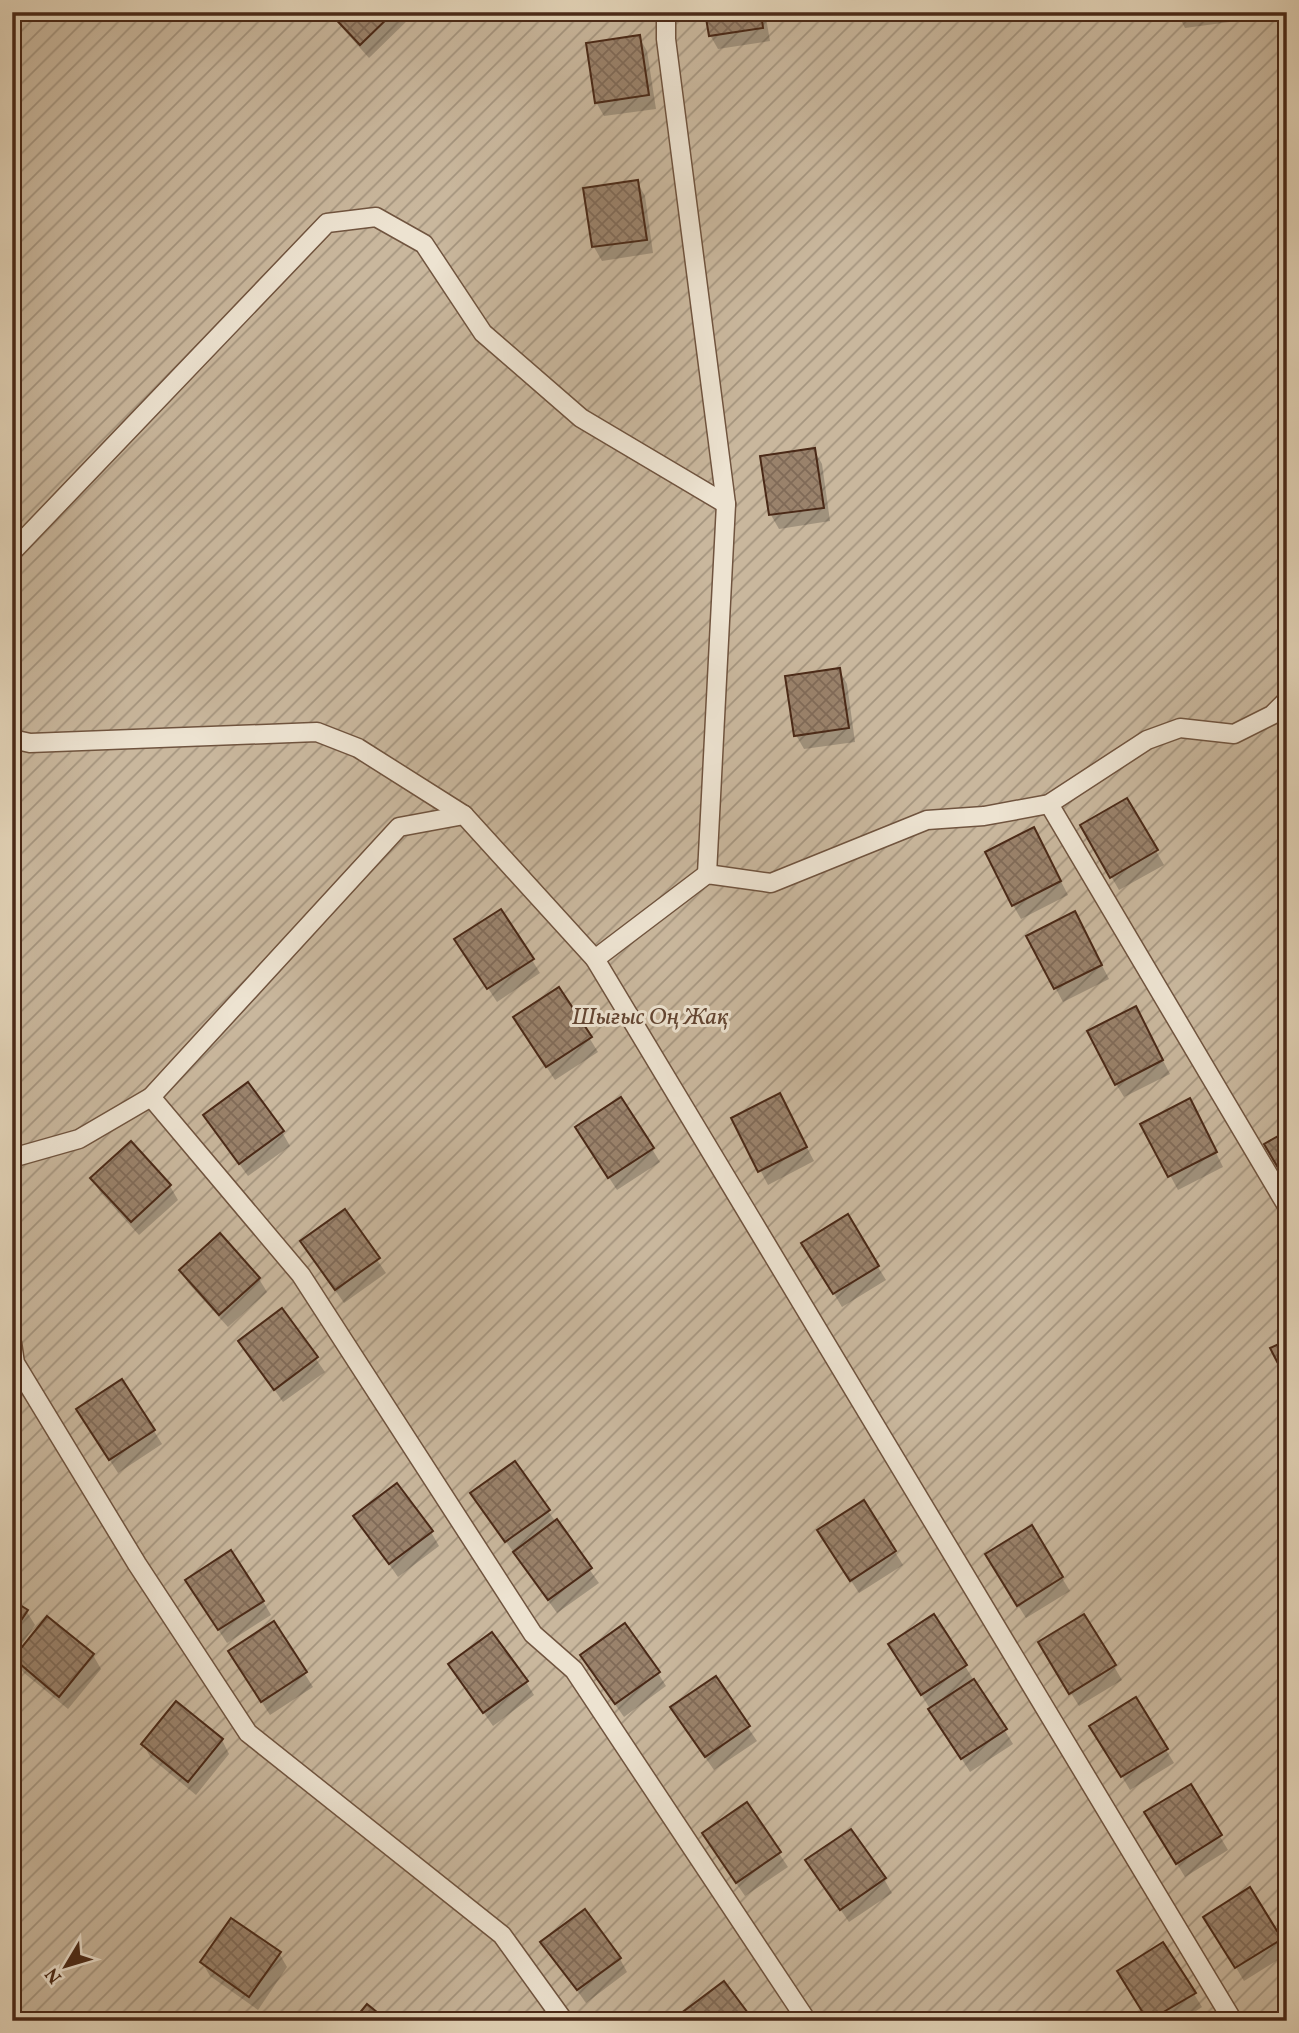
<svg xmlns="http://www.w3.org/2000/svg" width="1299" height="2033" font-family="Vollkorn,serif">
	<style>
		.garden { fill: url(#garden-furrows); stroke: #8a705a; stroke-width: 2 }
		.shadow { fill: #0003 }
		.building { fill: url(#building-cross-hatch); stroke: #4a2917; stroke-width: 2 }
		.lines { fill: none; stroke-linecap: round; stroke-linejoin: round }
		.service-casing { stroke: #70543f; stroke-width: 21 }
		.service { stroke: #ede3d1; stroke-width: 18 }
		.labels { text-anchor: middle; stroke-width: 6; stroke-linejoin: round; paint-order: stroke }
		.park-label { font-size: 24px; font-style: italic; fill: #634532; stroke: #ede3d1 }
	</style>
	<defs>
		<pattern id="garden-furrows" width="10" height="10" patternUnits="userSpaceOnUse" patternTransform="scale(1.75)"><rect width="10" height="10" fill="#c9b79d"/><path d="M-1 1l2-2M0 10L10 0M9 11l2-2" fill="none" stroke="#a5957f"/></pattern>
		<pattern id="building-cross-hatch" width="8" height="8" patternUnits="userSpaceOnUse" patternTransform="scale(1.75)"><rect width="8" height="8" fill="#9a826b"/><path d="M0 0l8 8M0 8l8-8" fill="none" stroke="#806a57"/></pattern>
	</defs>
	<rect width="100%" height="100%" fill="#e3d4b8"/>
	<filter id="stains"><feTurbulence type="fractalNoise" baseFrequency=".00286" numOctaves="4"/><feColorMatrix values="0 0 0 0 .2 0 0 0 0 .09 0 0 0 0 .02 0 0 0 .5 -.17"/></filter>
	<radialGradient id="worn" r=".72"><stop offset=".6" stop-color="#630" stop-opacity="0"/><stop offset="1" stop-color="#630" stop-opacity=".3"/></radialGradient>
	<rect class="garden" x="12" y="12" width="1275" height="2009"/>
	<g class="shadow">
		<path d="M 328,12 L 407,12 L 410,18 L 369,58 Z"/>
		<path d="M 707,12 L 765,12 L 770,41 L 718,49 L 710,35 Z"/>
		<path d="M 1177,12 L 1235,12 L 1237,21 L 1185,28 Z"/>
		<path d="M 639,37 L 647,51 L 656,109 L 604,116 L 596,102 Z"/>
		<path d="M 637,182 L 645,196 L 653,253 L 602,261 L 594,247 L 585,189 Z"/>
		<path d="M 814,450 L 822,464 L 830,521 L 779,529 L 771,515 L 762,457 Z"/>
		<path d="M 839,670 L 847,684 L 855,742 L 804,749 L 796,735 Z"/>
		<path d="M 1127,800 L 1164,865 L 1119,890 L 1082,826 Z"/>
		<path d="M 1041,843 L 1068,895 L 1021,919 L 1013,905 Z"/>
		<path d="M 1082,927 L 1109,979 L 1063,1002 L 1028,937 Z"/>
		<path d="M 465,953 L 532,960 L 540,973 L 497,1002 Z"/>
		<path d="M 559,989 L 598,1052 L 555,1080 L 523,1031 Z"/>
		<path d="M 1143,1022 L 1170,1074 L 1124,1097 L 1116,1084 Z"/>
		<path d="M 787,1109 L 814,1161 L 768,1185 L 733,1118 Z"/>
		<path d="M 1197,1114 L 1223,1167 L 1178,1190 L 1143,1125 Z"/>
		<path d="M 214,1129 L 282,1132 L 290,1146 L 248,1176 Z"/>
		<path d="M 585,1141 L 652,1149 L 660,1162 L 617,1190 Z"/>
		<path d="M 131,1143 L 170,1186 L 178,1200 L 139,1235 L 100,1192 L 92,1178 Z"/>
		<path d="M 344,1212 L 386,1273 L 344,1303 L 302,1242 Z"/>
		<path d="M 847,1217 L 886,1280 L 842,1307 L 803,1243 Z"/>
		<path d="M 181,1270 L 259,1279 L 267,1292 L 228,1327 L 189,1284 Z"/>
		<path d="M 282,1311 L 325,1372 L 283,1402 L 240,1341 Z"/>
		<path d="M 86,1423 L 154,1431 L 162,1444 L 118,1473 Z"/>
		<path d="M 514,1463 L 599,1583 L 557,1613 L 472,1494 Z"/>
		<path d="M 355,1516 L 431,1532 L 439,1546 L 398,1577 Z"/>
		<path d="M 1031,1528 L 1070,1591 L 1026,1618 L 995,1569 Z"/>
		<path d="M 827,1544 L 895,1552 L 903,1565 L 859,1593 Z"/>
		<path d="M 195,1594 L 263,1601 L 271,1615 L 227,1643 Z"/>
		<path d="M 12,1602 L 27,1612 L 35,1625 L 16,1653 L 93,1655 L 101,1669 L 68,1709 L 23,1672 L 14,1656 L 12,1659 Z"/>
		<path d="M 1084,1616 L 1122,1680 L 1079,1706 L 1040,1643 Z"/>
		<path d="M 273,1624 L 313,1687 L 270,1715 L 238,1665 Z"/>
		<path d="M 898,1658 L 965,1666 L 1013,1744 L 970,1772 Z"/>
		<path d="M 450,1665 L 526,1682 L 534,1695 L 493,1726 Z"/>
		<path d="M 590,1669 L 658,1673 L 666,1686 L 624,1717 Z"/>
		<path d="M 715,1679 L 757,1741 L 714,1770 L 680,1721 Z"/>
		<path d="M 1135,1699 L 1174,1763 L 1130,1790 L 1092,1726 Z"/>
		<path d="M 222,1740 L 229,1754 L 196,1795 L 151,1758 L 143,1744 Z"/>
		<path d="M 1190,1786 L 1228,1850 L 1185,1877 L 1146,1813 Z"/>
		<path d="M 747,1805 L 788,1867 L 745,1896 L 712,1848 Z"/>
		<path d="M 816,1874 L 884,1879 L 892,1893 L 849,1922 Z"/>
		<path d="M 1250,1890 L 1287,1954 L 1244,1981 L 1206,1917 Z"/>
		<path d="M 543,1942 L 620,1959 L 627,1972 L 586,2003 Z"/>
		<path d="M 279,1953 L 287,1967 L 258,2010 L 210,1976 L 202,1962 Z"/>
		<path d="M 1127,1985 L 1194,1994 L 1202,2007 L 1181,2021 L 1150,2021 Z"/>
	</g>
	<g class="building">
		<path d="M 329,12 L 394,12 L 360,45 Z"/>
		<path d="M 705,12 L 761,12 L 763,28 L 709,36 Z"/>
		<path d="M 640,35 L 649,95 L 595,103 L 586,43 Z"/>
		<path d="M 638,180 L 647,240 L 592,247 L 583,188 Z"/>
		<path d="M 815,448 L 824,508 L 769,515 L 760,456 Z"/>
		<path d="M 840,668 L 849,728 L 794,736 L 785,676 Z"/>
		<path d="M 1127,798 L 1158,850 L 1110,878 L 1080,825 Z"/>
		<path d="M 1034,827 L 1061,881 L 1012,906 L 985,852 Z"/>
		<path d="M 501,909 L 534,959 L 487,989 L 454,939 Z"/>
		<path d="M 1075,911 L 1102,965 L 1054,989 L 1026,936 Z"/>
		<path d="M 559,987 L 592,1037 L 546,1067 L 513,1017 Z"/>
		<path d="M 1136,1006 L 1163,1060 L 1115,1085 L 1087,1031 Z"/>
		<path d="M 248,1082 L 284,1131 L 239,1164 L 203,1115 Z"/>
		<path d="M 780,1093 L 807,1147 L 758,1172 L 731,1118 Z"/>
		<path d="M 621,1097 L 654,1148 L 608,1178 L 575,1127 Z"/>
		<path d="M 1190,1098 L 1217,1152 L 1168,1177 L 1140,1124 Z"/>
		<path d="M 1287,1131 L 1287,1183 L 1264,1144 Z"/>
		<path d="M 131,1141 L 171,1185 L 131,1222 L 90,1178 Z"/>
		<path d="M 345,1209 L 380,1258 L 335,1290 L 300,1241 Z"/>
		<path d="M 848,1214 L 879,1266 L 833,1294 L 801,1243 Z"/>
		<path d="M 220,1233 L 260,1278 L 219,1315 L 179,1270 Z"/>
		<path d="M 282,1308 L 318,1357 L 274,1390 L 238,1341 Z"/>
		<path d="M 1287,1340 L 1287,1381 L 1270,1348 Z"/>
		<path d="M 122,1379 L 155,1430 L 109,1460 L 76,1409 Z"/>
		<path d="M 515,1461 L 550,1510 L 505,1542 L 470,1493 Z"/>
		<path d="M 397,1483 L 433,1531 L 389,1564 L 353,1516 Z"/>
		<path d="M 864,1500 L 896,1551 L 850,1581 L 817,1530 Z"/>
		<path d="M 557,1519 L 592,1568 L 548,1600 L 513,1552 Z"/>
		<path d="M 1032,1525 L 1063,1577 L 1017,1606 L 985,1554 Z"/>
		<path d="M 231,1550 L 264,1601 L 218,1630 L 185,1580 Z"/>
		<path d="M 12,1600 L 28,1610 L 12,1634 Z"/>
		<path d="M 934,1614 L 967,1665 L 921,1695 L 888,1644 Z"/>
		<path d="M 1084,1614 L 1116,1665 L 1069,1694 L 1038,1642 Z"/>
		<path d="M 47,1616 L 94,1654 L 59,1697 L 13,1658 Z"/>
		<path d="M 274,1621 L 307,1672 L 261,1702 L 228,1651 Z"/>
		<path d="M 625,1623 L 660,1672 L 615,1704 L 580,1655 Z"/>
		<path d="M 492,1632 L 528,1681 L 483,1713 L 448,1664 Z"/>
		<path d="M 716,1676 L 750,1726 L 705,1757 L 670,1707 Z"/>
		<path d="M 974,1679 L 1007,1729 L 961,1759 L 928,1709 Z"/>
		<path d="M 1136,1697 L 1168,1749 L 1121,1777 L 1089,1726 Z"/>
		<path d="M 176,1701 L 223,1739 L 188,1782 L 141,1744 Z"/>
		<path d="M 1191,1784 L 1222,1835 L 1176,1864 L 1144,1812 Z"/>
		<path d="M 747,1802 L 781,1852 L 736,1883 L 702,1833 Z"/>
		<path d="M 851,1829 L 886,1878 L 840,1910 L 805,1860 Z"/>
		<path d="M 1250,1887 L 1282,1939 L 1235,1968 L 1203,1917 Z"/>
		<path d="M 585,1909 L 621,1958 L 577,1990 L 540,1942 Z"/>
		<path d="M 231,1918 L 281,1952 L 249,1997 L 200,1962 Z"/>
		<path d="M 1163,1942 L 1196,1993 L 1148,2021 L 1117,1971 Z"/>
		<path d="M 724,1981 L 754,2021 L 685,2021 L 680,2014 Z"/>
		<path d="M 367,2004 L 388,2021 L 353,2021 Z"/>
	</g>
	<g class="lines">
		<g class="service-casing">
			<g id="service">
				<path d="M 666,12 L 666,39 L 726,504 L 707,874"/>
				<path d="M 12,552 L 327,223 L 376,217 L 424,244 L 483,333 L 581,418 L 726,504"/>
				<path d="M 12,739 L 30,743 L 317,732 L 358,748 L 464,815"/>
				<path d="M 1049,804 L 1287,1206"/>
				<path d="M 595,959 L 707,874 L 771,883 L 927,820 L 984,816 L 1049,804 L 1147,740 L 1180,728 L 1234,734 L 1272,715 L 1287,700"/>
				<path d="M 151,1097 L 301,1275 L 533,1634 L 574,1670 L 807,2021"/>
				<path d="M 12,1158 L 79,1139 L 151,1097 L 399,827 L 464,815 L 595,959 L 1233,2021"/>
				<path d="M 12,1343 L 15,1363 L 137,1564 L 248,1733 L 502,1935 L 564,2021"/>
			</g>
		</g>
		<use href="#service" class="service"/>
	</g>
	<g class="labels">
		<g class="park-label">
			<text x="650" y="1024">Шығыс Оң Жақ</text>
		</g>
	</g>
	<rect width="1299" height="2033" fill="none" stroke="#e3d4b8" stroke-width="42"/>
	<rect x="14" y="14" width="1271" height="2005" fill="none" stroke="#4a2917" stroke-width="3.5"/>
	<rect x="21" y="21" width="1257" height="1991" fill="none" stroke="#4a2917" stroke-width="2"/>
	<g transform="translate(66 1966) rotate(232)" stroke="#ede3d1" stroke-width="5" paint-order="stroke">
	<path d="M0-5L12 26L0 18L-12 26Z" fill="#4a2917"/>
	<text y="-10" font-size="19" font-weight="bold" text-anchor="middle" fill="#4a2917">N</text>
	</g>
	<rect width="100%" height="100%" filter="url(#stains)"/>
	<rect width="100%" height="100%" fill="url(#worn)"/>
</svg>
